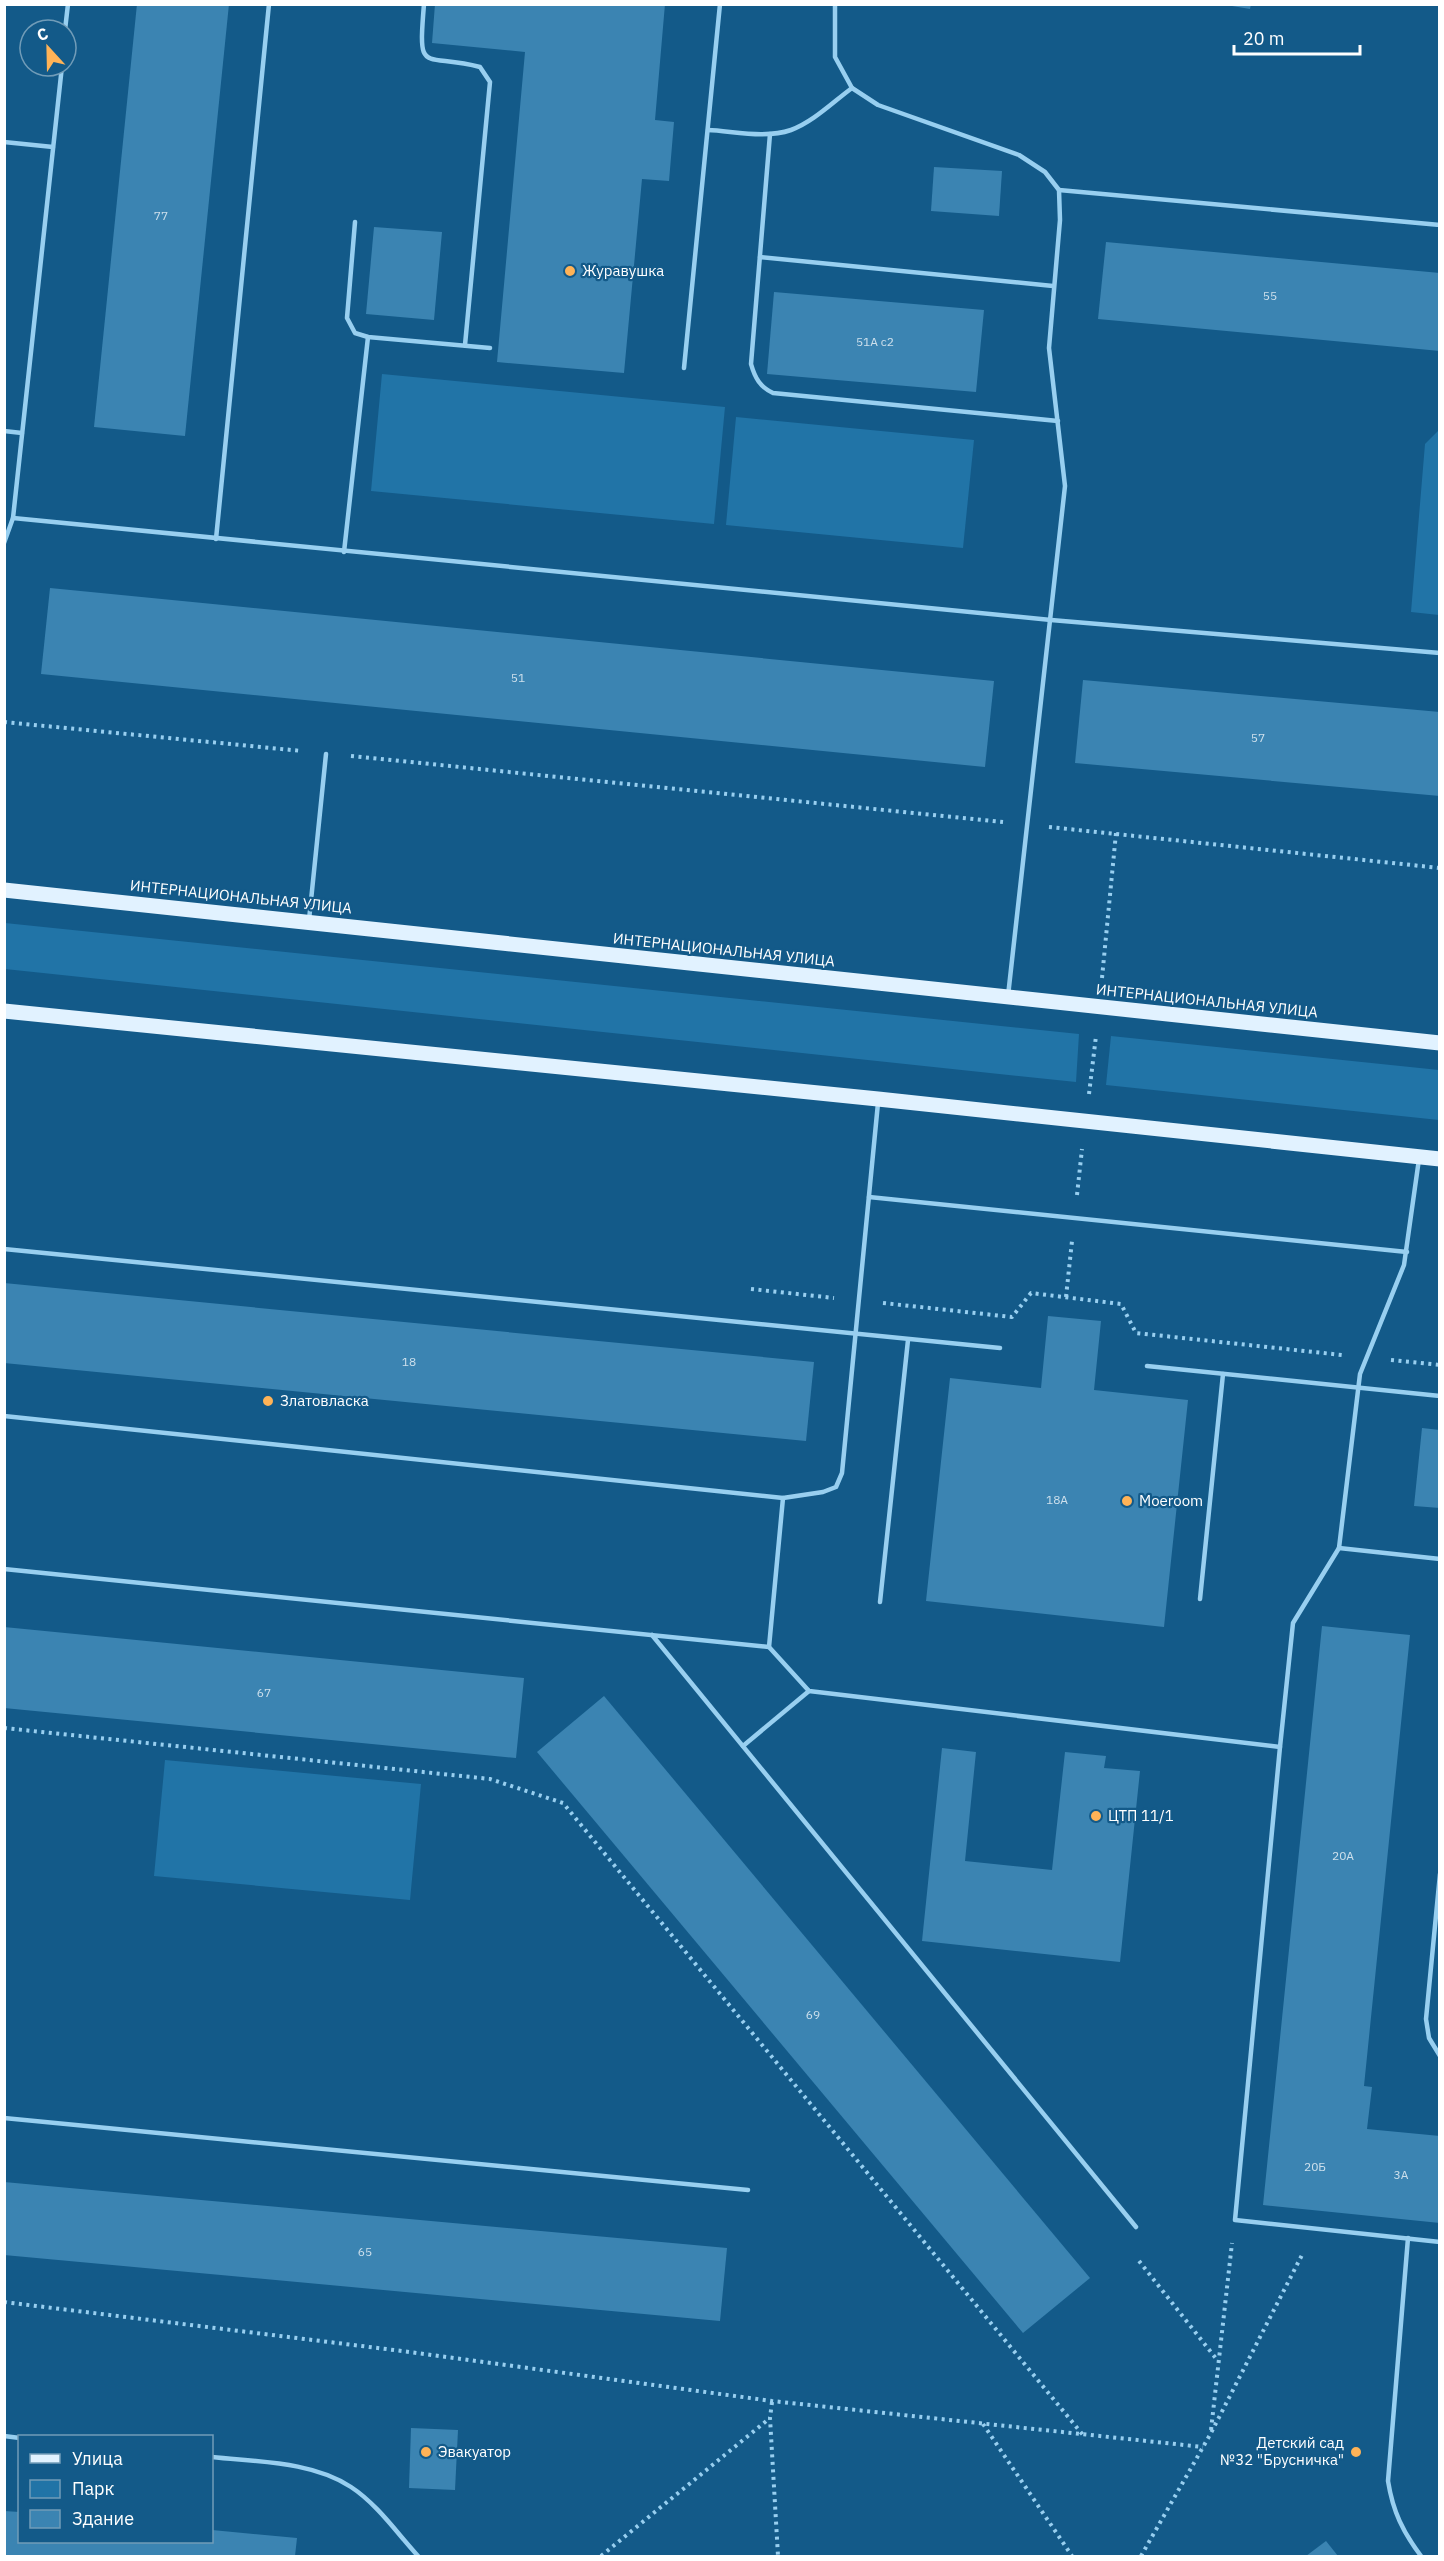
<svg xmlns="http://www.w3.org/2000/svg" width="1444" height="2561" font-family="'IBM Plex Sans',sans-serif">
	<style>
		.green { fill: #2174a7 }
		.building { fill: #3b84b2 }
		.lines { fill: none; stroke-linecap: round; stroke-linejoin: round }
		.path { stroke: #98cff0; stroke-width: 4; stroke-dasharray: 3 4.5; stroke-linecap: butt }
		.service { stroke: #98cff0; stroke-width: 4.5 }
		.primary { stroke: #e1f2ff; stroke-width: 15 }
		.poi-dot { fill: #ffb357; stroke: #135a89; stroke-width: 2 }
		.labels { text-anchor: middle; stroke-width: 4.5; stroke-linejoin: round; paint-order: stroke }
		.number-label { font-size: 12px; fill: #cee0ec }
		.poi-label { font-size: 15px; fill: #fff; stroke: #135a89; text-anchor: start }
		.street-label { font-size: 15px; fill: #fff; stroke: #135a89 }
	</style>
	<rect width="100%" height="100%" fill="#135a89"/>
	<g class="green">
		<path d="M 382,374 L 725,407 L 714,524 L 371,491 Z"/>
		<path d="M 736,417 L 974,440 L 963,548 L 726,525 Z"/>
		<path d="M 1439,430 L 1439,615 L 1411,612 L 1425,444 Z"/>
		<path d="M 5,923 L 1079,1034 L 1076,1082 L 5,969 Z"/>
		<path d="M 1111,1036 L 1439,1070 L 1439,1120 L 1106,1085 Z"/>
		<path d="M 165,1760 L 421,1784 L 410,1900 L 154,1876 Z"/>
	</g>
	<g class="building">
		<path d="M 137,4 L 229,4 L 185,436 L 94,427 Z"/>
		<path d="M 435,4 L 665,4 L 655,120 L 674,122 L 669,181 L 642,179 L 624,373 L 497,362 L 525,52 L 432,43 Z"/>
		<path d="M 1220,4 L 1251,4 L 1250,9 Z"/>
		<path d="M 934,167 L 1002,171 L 999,216 L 931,211 Z"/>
		<path d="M 374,227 L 442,232 L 434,320 L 366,314 Z"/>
		<path d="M 1106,242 L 1440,273 L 1440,351 L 1098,319 Z"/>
		<path d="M 774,292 L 984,310 L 976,392 L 767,374 Z"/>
		<path d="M 50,588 L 994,681 L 985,767 L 41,674 Z"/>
		<path d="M 1083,680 L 1440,712 L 1440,796 L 1075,763 Z"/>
		<path d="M 4,1283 L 814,1362 L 806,1441 L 4,1363 Z"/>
		<path d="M 1048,1316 L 1101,1321 L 1094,1390 L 1188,1400 L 1164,1627 L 926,1601 L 950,1378 L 1041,1388 Z"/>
		<path d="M 1422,1428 L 1440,1430 L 1440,1508 L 1414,1506 Z"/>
		<path d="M 1322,1626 L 1410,1635 L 1364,2086 L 1372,2087 L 1367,2129 L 1440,2136 L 1440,2223 L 1263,2205 Z"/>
		<path d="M 4,1627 L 524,1678 L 516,1758 L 4,1708 Z"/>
		<path d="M 604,1696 L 1090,2278 L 1023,2333 L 537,1752 Z"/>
		<path d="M 942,1748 L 976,1752 L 965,1861 L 1052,1870 L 1065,1752 L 1106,1756 L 1104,1768 L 1140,1771 L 1120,1962 L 922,1941 Z"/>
		<path d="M 4,2182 L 727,2248 L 720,2321 L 4,2255 Z"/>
		<path d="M 411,2428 L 458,2430 L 455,2490 L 409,2488 Z"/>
		<path d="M 4,2511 L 20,2512 L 20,2542 L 212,2542 L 212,2530 L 297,2538 L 295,2556 L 4,2556 Z"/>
		<path d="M 1326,2541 L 1338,2556 L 1306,2556 Z"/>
	</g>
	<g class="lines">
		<g class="path">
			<path d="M 4,722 L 302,751"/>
			<path d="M 351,756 L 1003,822"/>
			<path d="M 1049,827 L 1440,868"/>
			<path d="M 1102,978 L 1116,833"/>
			<path d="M 1089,1094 L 1096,1036"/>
			<path d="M 1077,1195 L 1082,1149"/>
			<path d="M 751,1289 L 834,1298"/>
			<path d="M 1066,1297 L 1072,1241"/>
			<path d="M 883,1303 L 1012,1317 L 1031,1293 L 1121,1304 L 1136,1333 L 1342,1355"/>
			<path d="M 1391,1360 L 1440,1365"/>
			<path d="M 4,1728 L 490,1779 L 563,1803 L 1083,2435"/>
			<path d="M 1139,2261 L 1218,2361"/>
			<path d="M 4,2302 L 402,2351 L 772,2401 L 1203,2447"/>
			<path d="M 772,2402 L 770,2418 L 778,2556"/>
			<path d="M 983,2424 L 1072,2556"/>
			<path d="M 1211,2430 L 1232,2243"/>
			<path d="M 601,2556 L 770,2418"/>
			<path d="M 1141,2556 L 1211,2433 L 1303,2253"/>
		</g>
		<g class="service">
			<path d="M 424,4 C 418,77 422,52 480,67 L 490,82 L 465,345"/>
			<path d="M 835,4 L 835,57 L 852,88 L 878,105 L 1019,155 L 1045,172 L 1059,190 L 1060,220 L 1049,348 L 1065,486 L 1008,996"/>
			<path d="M 65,30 L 68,4"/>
			<path d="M 708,130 C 733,131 765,139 791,130 C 813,122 833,102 852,88"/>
			<path d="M 770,134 L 751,364 C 755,378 760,387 773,393 L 1058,421"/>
			<path d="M 4,142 L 53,147"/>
			<path d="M 1059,190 L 1440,225"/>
			<path d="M 355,222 L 347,318 L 355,333 L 368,337 L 490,348"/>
			<path d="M 760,257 L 1053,286"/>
			<path d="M 684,368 L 720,4"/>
			<path d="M 4,431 L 22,433"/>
			<path d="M 13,518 L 1051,620 L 1440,653"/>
			<path d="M 216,539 L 269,4"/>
			<path d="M 4,543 L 13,518 L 62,66"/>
			<path d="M 344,552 L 368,337"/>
			<path d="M 309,920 L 326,754"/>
			<path d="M 1419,1159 L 1404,1265 L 1360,1374 L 1339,1548 L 1440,1559"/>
			<path d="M 869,1197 L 1407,1252"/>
			<path d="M 4,1249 L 1000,1348"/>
			<path d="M 1147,1366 L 1440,1396"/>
			<path d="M 4,1416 L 783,1498 L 823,1492 L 836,1487 L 842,1473 L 878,1103"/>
			<path d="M 783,1498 L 769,1647 L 809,1691 L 1280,1747 L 1235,2220 L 1440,2242"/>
			<path d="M 4,1569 L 769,1647"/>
			<path d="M 1200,1599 L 1223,1374"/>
			<path d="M 880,1602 L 908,1340"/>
			<path d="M 652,1635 L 1136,2227"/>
			<path d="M 743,1746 L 809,1691"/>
			<path d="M 1280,1747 L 1293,1623 L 1339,1548"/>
			<path d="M 1440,1874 L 1426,2019 L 1429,2038 L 1440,2056"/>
			<path d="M 4,2118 L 748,2190"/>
			<path d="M 1408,2238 L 1388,2481 C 1393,2512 1403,2532 1421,2556"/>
			<path d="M 4,2436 L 20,2438"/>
			<path d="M 212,2457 C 256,2462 312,2461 351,2487 C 377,2504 397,2533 418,2556"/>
		</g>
		<g class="primary">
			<path d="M 4,890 L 1440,1043"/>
			<path d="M 4,1011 L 878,1099 L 1440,1159"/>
		</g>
	</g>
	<g class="poi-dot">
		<circle cx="570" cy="271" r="6"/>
		<circle cx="268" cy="1401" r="6"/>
		<circle cx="1127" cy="1501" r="6"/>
		<circle cx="1096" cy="1816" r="6"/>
		<circle cx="426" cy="2452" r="6"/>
		<circle cx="1356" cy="2452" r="6"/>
	</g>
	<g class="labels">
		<g class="number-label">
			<text x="161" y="220">77</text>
			<text x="1270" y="300">55</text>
			<text x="875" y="346">51А с2</text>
			<text x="518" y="682">51</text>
			<text x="1258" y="742">57</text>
			<text x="409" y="1366">18</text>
			<text x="1057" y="1504">18А</text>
			<text x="264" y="1697">67</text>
			<text x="1343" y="1860">20А</text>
			<text x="813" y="2019">69</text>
			<text x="1315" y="2171">20Б</text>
			<text x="1401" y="2179">3А</text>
			<text x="365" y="2256">65</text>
		</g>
		<g class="poi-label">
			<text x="582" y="276">Журавушка</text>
			<text x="280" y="1406">Златовласка</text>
			<text x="1139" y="1506">Moeroom</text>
			<text x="1108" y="1821">ЦТП 11/1</text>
			<text x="1344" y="2448" text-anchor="end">Детский сад<tspan x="1344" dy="17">№32 "Брусничка"</tspan></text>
			<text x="438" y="2457">Эвакуатор</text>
		</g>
		<g class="street-label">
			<text transform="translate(241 897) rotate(6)" y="5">ИНТЕРНАЦИОНАЛЬНАЯ УЛИЦА</text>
			<text transform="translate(724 950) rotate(6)" y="5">ИНТЕРНАЦИОНАЛЬНАЯ УЛИЦА</text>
			<text transform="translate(1207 1001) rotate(6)" y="5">ИНТЕРНАЦИОНАЛЬНАЯ УЛИЦА</text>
		</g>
	</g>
	<rect width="1444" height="2561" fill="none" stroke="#ffffff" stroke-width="12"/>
	<rect x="18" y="2435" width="195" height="108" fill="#135a89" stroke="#719cb8" stroke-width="1.5"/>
	<rect x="30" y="2454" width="30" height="9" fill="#e1f2ff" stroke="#719cb8" stroke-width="1.5"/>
	<text x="72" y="2465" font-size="18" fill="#ffffff">Улица</text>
	<rect x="30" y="2480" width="30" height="18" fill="#2174a7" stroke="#719cb8" stroke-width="1.5"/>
	<text x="72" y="2495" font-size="18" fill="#ffffff">Парк</text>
	<rect x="30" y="2510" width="30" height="18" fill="#3b84b2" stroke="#719cb8" stroke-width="1.5"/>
	<text x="72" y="2525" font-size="18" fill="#ffffff">Здание</text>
	<g transform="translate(48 48) rotate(338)"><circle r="28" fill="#135a89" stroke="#719cb8" stroke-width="1.5"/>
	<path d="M0-4.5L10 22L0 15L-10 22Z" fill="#ffb357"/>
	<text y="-9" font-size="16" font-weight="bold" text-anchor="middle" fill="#ffffff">С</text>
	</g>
	<path d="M1234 45v9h126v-9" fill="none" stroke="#ffffff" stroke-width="3"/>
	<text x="1243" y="45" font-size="18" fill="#ffffff" stroke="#135a89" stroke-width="4.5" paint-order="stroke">20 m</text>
</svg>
